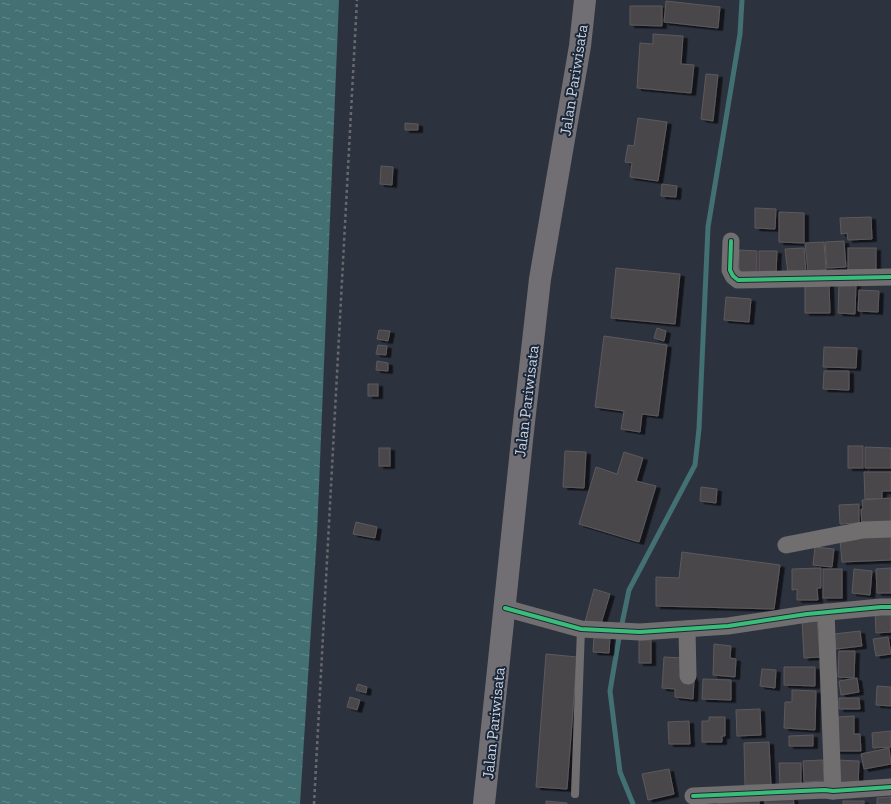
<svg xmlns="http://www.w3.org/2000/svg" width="891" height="804" font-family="'Zilla Slab',serif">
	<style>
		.water { fill: url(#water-ripples) }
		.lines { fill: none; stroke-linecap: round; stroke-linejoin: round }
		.stream { stroke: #437073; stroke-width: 5 }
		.building { fill: #4a474a; stroke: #5c595d; filter: url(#shadow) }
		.path { stroke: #69696d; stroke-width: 2.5; stroke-dasharray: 3 3; stroke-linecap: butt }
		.lane { stroke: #716e70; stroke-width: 8 }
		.street { stroke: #716e70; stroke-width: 17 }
		.primary { stroke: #716f74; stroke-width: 22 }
		.cycleway-casing { stroke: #1c283a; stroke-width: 6 }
		.cycleway { stroke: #3abd76; stroke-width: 4 }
		.labels { text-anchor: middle; stroke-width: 4; stroke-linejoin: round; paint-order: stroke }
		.street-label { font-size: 16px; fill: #cad2de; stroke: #1c283a }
	</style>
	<defs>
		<pattern id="water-ripples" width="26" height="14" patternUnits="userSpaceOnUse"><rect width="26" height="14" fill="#437073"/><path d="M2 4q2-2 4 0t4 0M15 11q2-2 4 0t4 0" fill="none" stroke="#658a8d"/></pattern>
		<filter id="shadow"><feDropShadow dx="4.5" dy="2.5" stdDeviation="0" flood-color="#0009"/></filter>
	</defs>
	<rect width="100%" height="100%" fill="#2d333e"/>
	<path class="water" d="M 0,0 L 339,0 L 317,534 L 300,804 L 0,804 Z"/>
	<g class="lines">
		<path class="stream" d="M 633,804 L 620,772 L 610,691 L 619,638 L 629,590 L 695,465 L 699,429 L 708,227 L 740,34 L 742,0"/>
	</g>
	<g class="building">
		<path d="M 666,1 L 720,7 L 718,28 L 664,22 Z"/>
		<path d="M 630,6 L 662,6 L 662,26 L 630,25 Z"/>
		<path d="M 653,34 L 683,36 L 681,64 L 694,65 L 691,93 L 637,88 L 640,43 L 653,44 Z"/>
		<path d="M 706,74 L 718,75 L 713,121 L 701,119 Z"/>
		<path d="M 638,118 L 667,122 L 658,181 L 630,177 L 632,163 L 625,162 L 628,145 L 634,146 Z"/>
		<path d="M 405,123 L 418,124 L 418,130 L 405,130 Z"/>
		<path d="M 381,166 L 393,167 L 392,185 L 380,184 Z"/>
		<path d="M 662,184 L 677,186 L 676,197 L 661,196 Z"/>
		<path d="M 755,208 L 776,209 L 775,229 L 755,228 Z"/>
		<path d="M 779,212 L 804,213 L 804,243 L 779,242 Z"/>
		<path d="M 871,217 L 872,239 L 848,240 L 847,233 L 841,234 L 840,218 Z"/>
		<path d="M 844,241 L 846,267 L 827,268 L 825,242 Z"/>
		<path d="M 824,242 L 826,270 L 808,271 L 805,243 Z"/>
		<path d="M 804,248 L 806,272 L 788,274 L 785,249 Z"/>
		<rect x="848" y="248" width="28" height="22"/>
		<path d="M 739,250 L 757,251 L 757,276 L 739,275 Z"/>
		<path d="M 759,251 L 777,251 L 776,275 L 759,274 Z"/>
		<path d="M 616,268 L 680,274 L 675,324 L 611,318 Z"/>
		<path d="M 805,283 L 829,283 L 830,313 L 805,313 Z"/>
		<path d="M 839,283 L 856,284 L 855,314 L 838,313 Z"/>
		<path d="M 859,290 L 879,291 L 878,312 L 858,311 Z"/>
		<path d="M 726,297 L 751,299 L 749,322 L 724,320 Z"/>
		<path d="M 657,328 L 666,331 L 664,341 L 654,338 Z"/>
		<path d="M 379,330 L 390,331 L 388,341 L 377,339 Z"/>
		<path d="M 604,336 L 667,345 L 658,416 L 642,414 L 640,432 L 621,429 L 624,411 L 595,407 Z"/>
		<path d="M 378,345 L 387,346 L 386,355 L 376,354 Z"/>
		<path d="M 824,347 L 857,348 L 856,368 L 823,367 Z"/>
		<path d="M 377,361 L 388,363 L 388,371 L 376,370 Z"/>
		<path d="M 824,371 L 849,371 L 849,390 L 823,389 Z"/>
		<rect x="368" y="384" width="10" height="12"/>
		<rect x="848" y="446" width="15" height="22"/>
		<path d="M 865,447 L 891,448 L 891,468 L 865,468 Z"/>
		<rect x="379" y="448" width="11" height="18"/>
		<path d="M 565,451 L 586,452 L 584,488 L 563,487 Z"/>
		<path d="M 624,452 L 643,458 L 636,481 L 656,486 L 639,542 L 579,524 L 596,467 L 617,474 Z"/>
		<path d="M 864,472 L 891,472 L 891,491 L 882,491 L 882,499 L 865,499 Z"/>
		<path d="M 701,487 L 717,489 L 716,503 L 700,501 Z"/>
		<path d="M 891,498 L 891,526 L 862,527 L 861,509 L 863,509 L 862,500 Z"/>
		<path d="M 859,504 L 859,523 L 840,524 L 839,505 Z"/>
		<path d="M 356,522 L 377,527 L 375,538 L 353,534 Z"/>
		<path d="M 891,533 L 891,560 L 842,562 L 840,540 Z"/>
		<path d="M 815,547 L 834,549 L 832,567 L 813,565 Z"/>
		<path d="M 682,552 L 780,565 L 774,609 L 656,606 L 656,577 L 679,578 Z"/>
		<path d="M 821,568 L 821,588 L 817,588 L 818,600 L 797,600 L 797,589 L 792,590 L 792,569 Z"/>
		<path d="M 891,568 L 891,593 L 877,593 L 876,569 Z"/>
		<rect x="823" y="569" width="19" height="29"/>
		<path d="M 854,569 L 872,571 L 870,595 L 852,593 Z"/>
		<path d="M 594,589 L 610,594 L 600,627 L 585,622 Z"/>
		<path d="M 875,612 L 891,612 L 891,632 L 876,633 Z"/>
		<path d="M 817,620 L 820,657 L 804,658 L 802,621 Z"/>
		<path d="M 860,631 L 862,646 L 836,649 L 834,634 Z"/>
		<path d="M 594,636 L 610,637 L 609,653 L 593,652 Z"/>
		<path d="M 888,637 L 891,654 L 876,656 L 873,639 Z"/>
		<rect x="639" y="640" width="12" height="23"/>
		<path d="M 714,644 L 731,646 L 730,658 L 736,659 L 735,677 L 713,675 Z"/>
		<path d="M 839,651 L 855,651 L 854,678 L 838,677 Z"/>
		<path d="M 546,654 L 577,657 L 567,789 L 536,787 Z"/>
		<path d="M 664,657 L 683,658 L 694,680 L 693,699 L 675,697 L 675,689 L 662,688 Z"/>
		<path d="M 784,667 L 815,667 L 815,686 L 784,685 Z"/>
		<path d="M 762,669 L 776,670 L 775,688 L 760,686 Z"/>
		<path d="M 857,678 L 859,692 L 841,695 L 839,681 Z"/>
		<path d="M 703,679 L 731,680 L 731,700 L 702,699 Z"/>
		<path d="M 358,684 L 367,687 L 366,693 L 356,690 Z"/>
		<path d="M 877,686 L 891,687 L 891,706 L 876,705 Z"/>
		<path d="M 792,690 L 816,691 L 815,730 L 784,728 L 785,702 L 792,702 Z"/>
		<path d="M 350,697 L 360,700 L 357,710 L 347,707 Z"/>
		<path d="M 839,698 L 859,698 L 860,709 L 839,709 Z"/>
		<path d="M 760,709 L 761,735 L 737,736 L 736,710 Z"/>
		<path d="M 854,716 L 854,734 L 860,734 L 861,751 L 836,751 L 838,717 Z"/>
		<path d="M 709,717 L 725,717 L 725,736 L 722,736 L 722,742 L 702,742 L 702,721 L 709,721 Z"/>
		<path d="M 689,721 L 690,744 L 669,744 L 668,722 Z"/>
		<path d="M 891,731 L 891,747 L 873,748 L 872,733 Z"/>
		<path d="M 813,735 L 813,746 L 789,746 L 789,736 Z"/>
		<path d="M 769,742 L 771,785 L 745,785 L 744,743 Z"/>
		<path d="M 889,748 L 891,764 L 864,769 L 861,754 Z"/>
		<path d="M 823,760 L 824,781 L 804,782 L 803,761 Z"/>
		<path d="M 835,760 L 859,761 L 858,788 L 834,787 Z"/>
		<path d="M 779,763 L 801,763 L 801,784 L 780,784 Z"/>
		<path d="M 669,769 L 674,794 L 648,800 L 642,774 Z"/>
		<path d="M 891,797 L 891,804 L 877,804 L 877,798 Z"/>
		<path d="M 759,798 L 759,804 L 718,804 L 718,803 Z"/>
		<path d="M 793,798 L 794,804 L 765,804 L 765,801 Z"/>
		<path d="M 546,801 L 567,803 L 567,804 L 546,804 Z"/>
		<rect x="843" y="801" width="21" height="3"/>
	</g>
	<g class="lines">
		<path class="path" d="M 314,804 L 357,0"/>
		<path class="lane" d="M 575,794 L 581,629"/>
		<g class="street">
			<path d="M 731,241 L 730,270 L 733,276 L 738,280 L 891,277"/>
			<path d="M 786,545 L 863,530 L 891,529"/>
			<path d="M 505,608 L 581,629 L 640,632 L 728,626 L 807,614 L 881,607 L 891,607"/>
			<path d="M 826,612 L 833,791"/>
			<path d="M 687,629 L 688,676"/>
			<path d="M 693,796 L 825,790 L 833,791 L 891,787"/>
		</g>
		<path class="primary" d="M 484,804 L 522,440 L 540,279 L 580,46 L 585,0"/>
		<g class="cycleway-casing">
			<g id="cycleway">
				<path d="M 731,241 L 730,270 L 733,276 L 738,280 L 891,277"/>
				<path d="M 505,608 L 581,629 L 640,632 L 728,626 L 807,614 L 881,607 L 891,607"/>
				<path d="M 693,796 L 825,790 L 833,791 L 891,787"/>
			</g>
		</g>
		<use href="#cycleway" class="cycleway"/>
	</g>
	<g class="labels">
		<g class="street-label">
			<text transform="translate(573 80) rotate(-81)" y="6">Jalan Pariwisata</text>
			<text transform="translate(526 401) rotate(-83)" y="6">Jalan Pariwisata</text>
			<text transform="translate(493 723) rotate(-84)" y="6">Jalan Pariwisata</text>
		</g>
	</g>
</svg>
